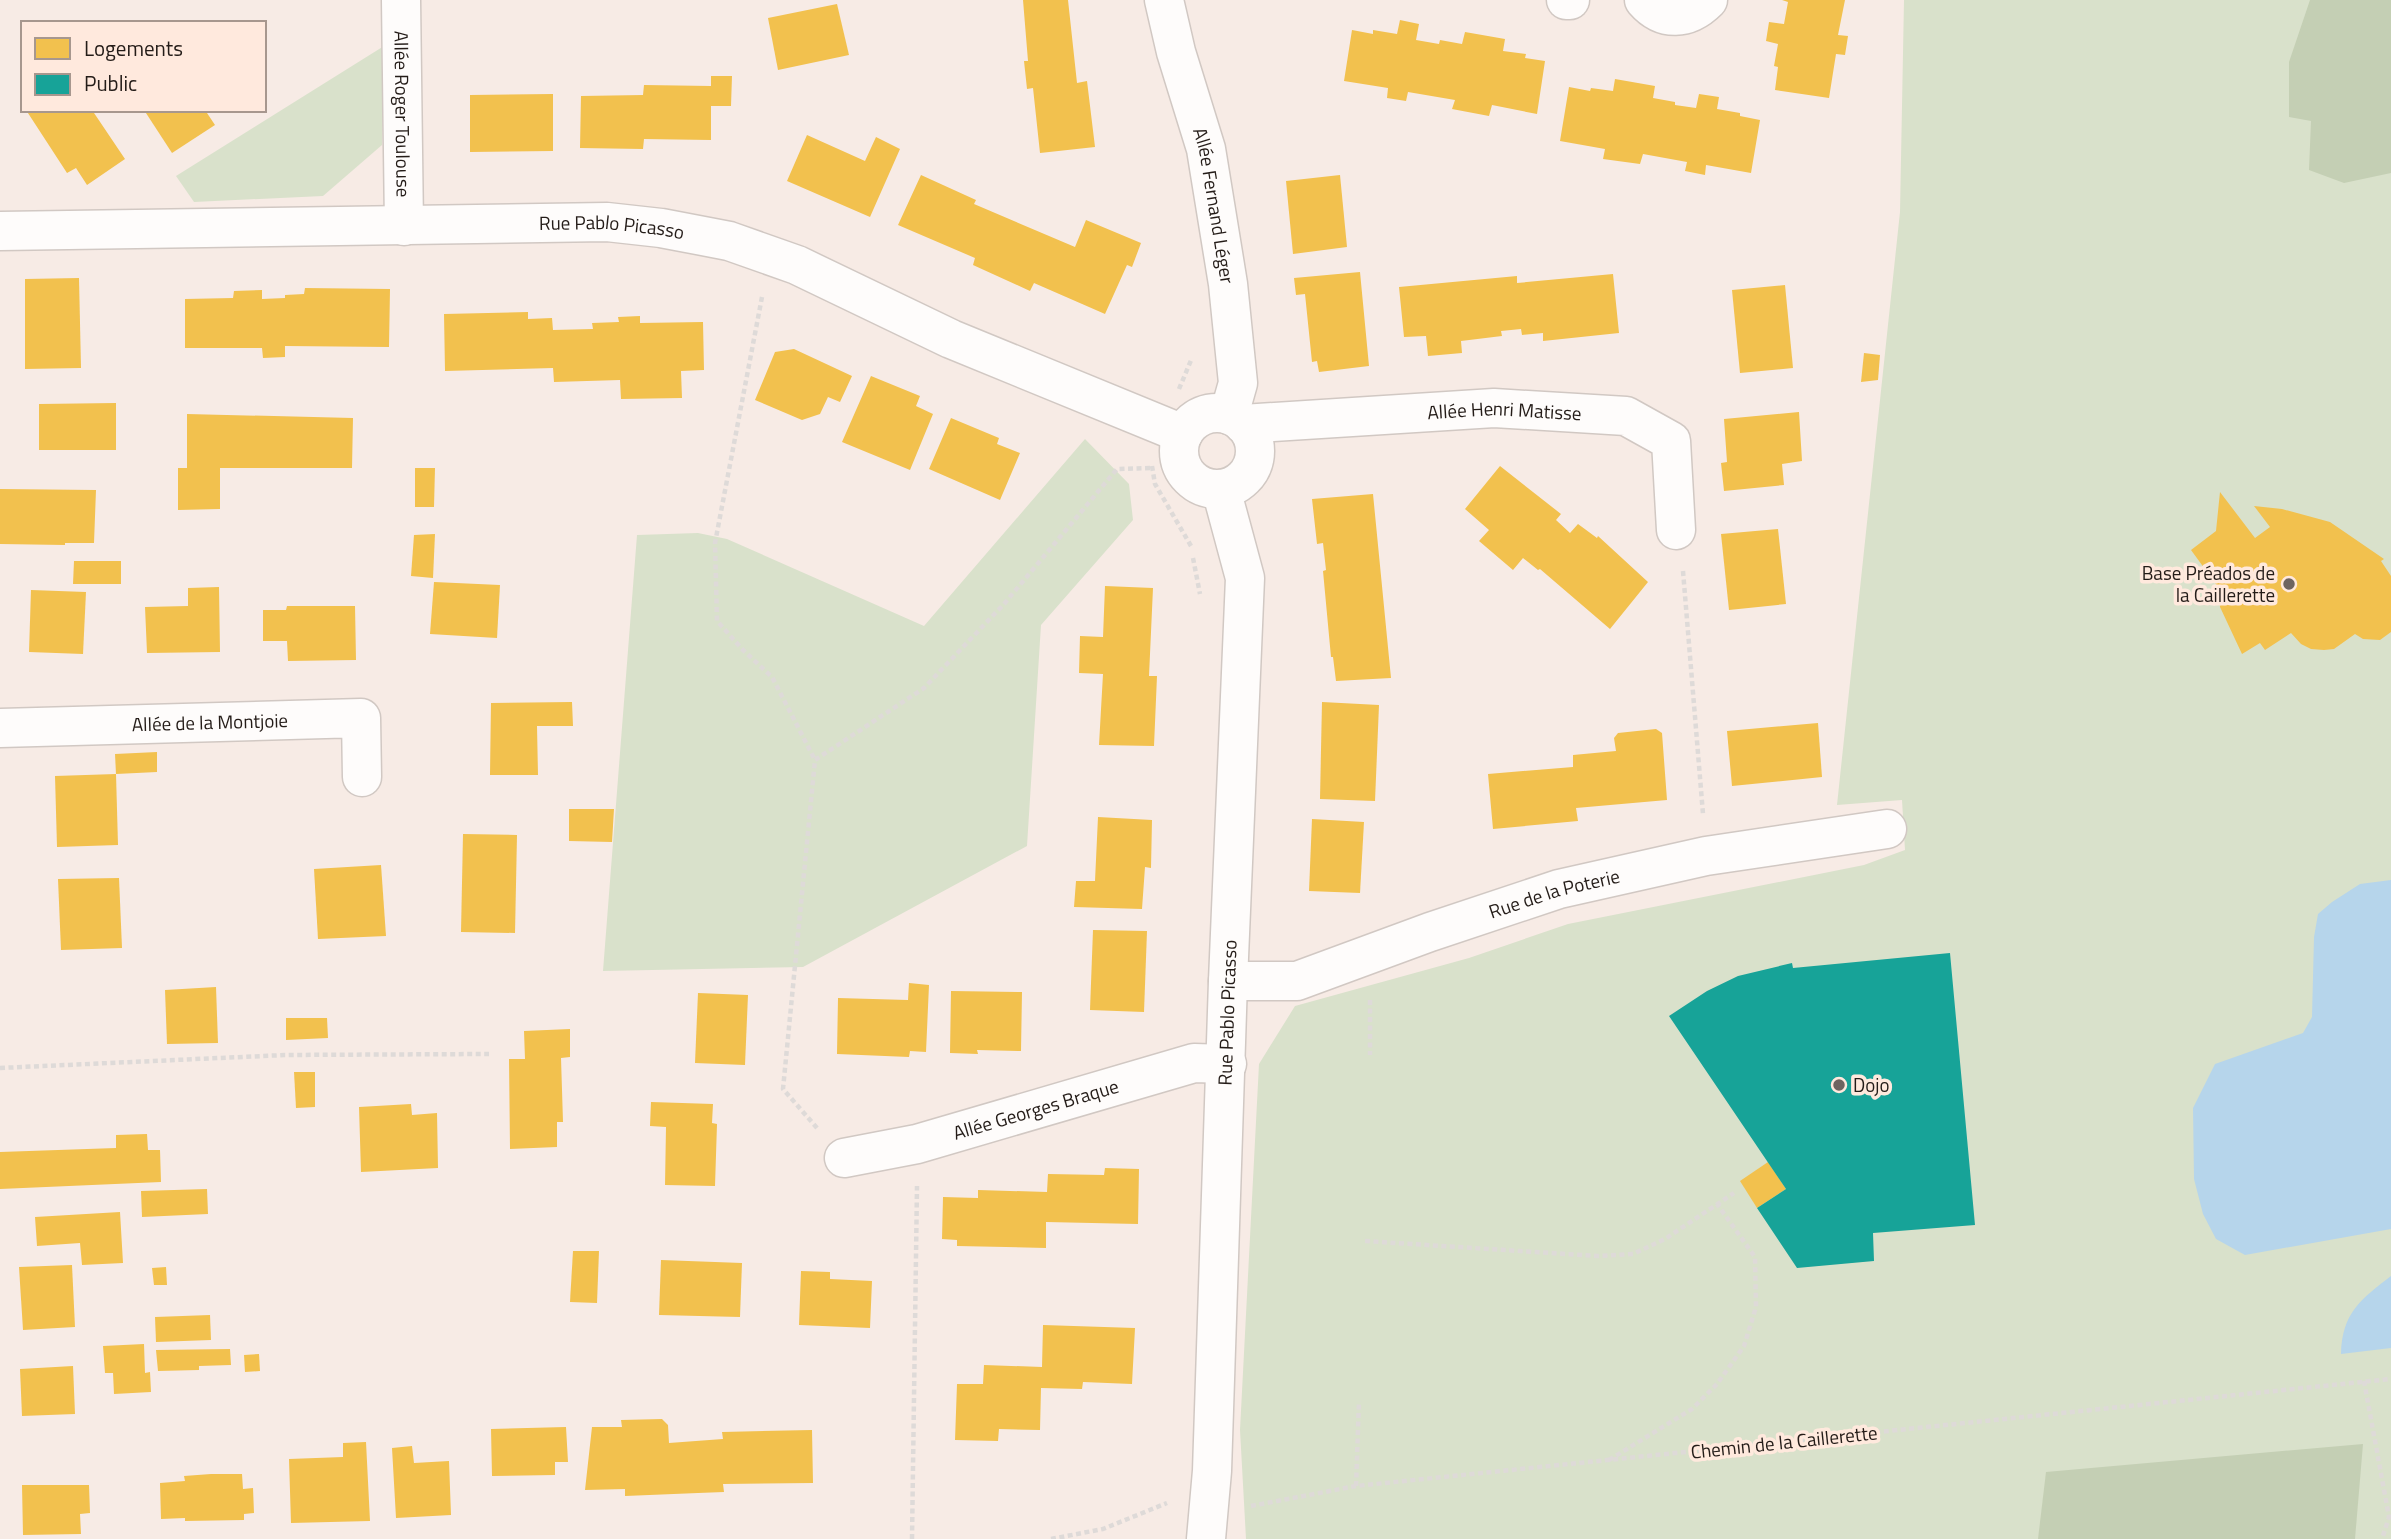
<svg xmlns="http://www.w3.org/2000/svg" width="2391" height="1539" font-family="'Titillium Web',sans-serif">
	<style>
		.green { fill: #d9e1cb }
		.forest { fill: #c4cfb4 }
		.water { fill: #b6d5eb }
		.homes { fill: #f2c14e }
		.public { fill: #17a398 }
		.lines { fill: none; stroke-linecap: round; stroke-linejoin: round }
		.street-casing { stroke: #d1c8c3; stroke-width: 41 }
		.path { stroke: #dedad8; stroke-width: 4.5; stroke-dasharray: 5 3.5; stroke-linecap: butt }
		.street { stroke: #fefcfb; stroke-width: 38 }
		.poi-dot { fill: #6e6460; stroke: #ffe9dd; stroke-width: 2.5 }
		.labels { text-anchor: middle; stroke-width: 7; stroke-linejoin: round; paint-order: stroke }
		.street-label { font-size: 19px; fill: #241c18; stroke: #ffe9dd }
		.poi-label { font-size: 19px; fill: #241c18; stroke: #ffe9dd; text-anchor: end }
	</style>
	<rect width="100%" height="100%" fill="#f7ebe5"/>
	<g class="green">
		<path d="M 1904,0 L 2391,0 L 2391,1539 L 1246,1539 L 1240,1430 L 1259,1064 L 1295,1006 L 1469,958 L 1568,924 L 1864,865 L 1905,850 L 1902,800 L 1837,805 L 1900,212 Z"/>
		<path d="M 384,46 L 382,145 L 323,196 L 194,202 L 176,176 Z"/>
		<path d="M 1085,439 L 1129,484 L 1133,520 L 1041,625 L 1027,846 L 803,967 L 603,971 L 637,535 L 698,533 L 727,539 L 924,626 Z"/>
	</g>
	<g class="forest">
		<path d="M 2310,0 L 2391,0 L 2391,173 L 2344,183 L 2309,170 L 2311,121 L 2289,117 L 2289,62 Z"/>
		<path d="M 2363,1444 L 2355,1539 L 2038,1539 L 2046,1472 Z"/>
	</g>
	<g class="water">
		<path d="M 2391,880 L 2391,1229 L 2245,1255 L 2216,1239 L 2203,1214 L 2194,1179 L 2193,1108 L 2215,1064 L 2303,1033 L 2312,1017 L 2314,937 L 2318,914 L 2332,902 L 2360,884 Z"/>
		<path d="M 2391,1276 L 2391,1348 L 2341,1354 C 2342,1313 2361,1299 2391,1276 Z"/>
	</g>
	<g class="homes">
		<path d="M 1023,0 L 1068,0 L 1077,83 L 1087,81 L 1095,147 L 1040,153 L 1033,88 L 1027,89 L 1024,61 L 1028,61 Z"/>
		<path d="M 1782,0 L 1845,0 L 1838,35 L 1848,36 L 1845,55 L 1836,54 L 1829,98 L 1775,90 L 1778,67 L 1774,66 L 1778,44 L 1766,41 L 1769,22 L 1784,24 L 1788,2 Z"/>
		<path d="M 837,4 L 849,55 L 778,70 L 768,18 Z"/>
		<path d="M 1400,20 L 1419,24 L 1416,40 L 1439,44 L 1440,40 L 1462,44 L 1465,32 L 1505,39 L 1503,51 L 1526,54 L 1525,58 L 1545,61 L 1537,114 L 1492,105 L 1489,116 L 1452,109 L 1455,100 L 1408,92 L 1406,101 L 1387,98 L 1388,88 L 1344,81 L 1352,30 L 1373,34 L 1373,30 L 1397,34 Z"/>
		<path d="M 711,76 L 732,76 L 731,106 L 711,106 L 711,140 L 644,139 L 643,149 L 580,148 L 581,96 L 643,95 L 644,85 L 711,86 Z"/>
		<path d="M 1615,79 L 1655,86 L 1653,98 L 1675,102 L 1675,105 L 1696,108 L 1699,94 L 1719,97 L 1717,109 L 1740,113 L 1740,116 L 1760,120 L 1751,173 L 1706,165 L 1705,175 L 1685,171 L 1687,162 L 1643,154 L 1640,164 L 1603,159 L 1605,149 L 1560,141 L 1569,87 L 1590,91 L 1591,88 L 1613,91 Z"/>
		<path d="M 553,94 L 553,151 L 470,152 L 470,95 Z"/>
		<path d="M 26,110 L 92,110 L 125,159 L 87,185 L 76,168 L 67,173 Z"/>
		<path d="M 144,110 L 205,110 L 215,125 L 172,153 Z"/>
		<path d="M 807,135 L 865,161 L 876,137 L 900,149 L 870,217 L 787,181 Z"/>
		<path d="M 921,175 L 976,200 L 974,204 L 1075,247 L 1086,220 L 1141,243 L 1132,267 L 1127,265 L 1105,314 L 1034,283 L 1030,291 L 973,265 L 975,258 L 898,225 Z"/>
		<path d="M 1340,175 L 1347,247 L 1293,254 L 1286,181 Z"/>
		<path d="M 1360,272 L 1369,366 L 1319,372 L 1317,361 L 1312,362 L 1305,294 L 1296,295 L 1294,278 Z"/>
		<path d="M 1613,274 L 1619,333 L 1543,341 L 1543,333 L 1522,335 L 1521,329 L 1501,331 L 1502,336 L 1461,341 L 1462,353 L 1428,356 L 1426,336 L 1404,337 L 1399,287 L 1517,276 L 1517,283 Z"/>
		<path d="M 79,278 L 81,368 L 25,369 L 25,279 Z"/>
		<path d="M 1785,285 L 1793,368 L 1740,373 L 1732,290 Z"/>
		<path d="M 305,288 L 390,289 L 389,347 L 285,346 L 285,357 L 263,358 L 262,348 L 185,348 L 185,299 L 233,298 L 234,291 L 262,290 L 262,299 L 285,298 L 285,295 L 304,294 Z"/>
		<path d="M 528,312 L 528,319 L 552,318 L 553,330 L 593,329 L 592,323 L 619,322 L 618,317 L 640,316 L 640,323 L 703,322 L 704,370 L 681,371 L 682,398 L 621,399 L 620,380 L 554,382 L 553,368 L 445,371 L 444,314 Z"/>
		<path d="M 794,349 L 852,376 L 840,402 L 828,397 L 820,414 L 802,420 L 755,400 L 775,352 Z"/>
		<path d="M 1864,353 L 1880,355 L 1878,380 L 1861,382 Z"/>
		<path d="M 871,376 L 920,396 L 916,406 L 933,414 L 910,470 L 842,442 Z"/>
		<path d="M 116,403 L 116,450 L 39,450 L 39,404 Z"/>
		<path d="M 1799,412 L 1802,461 L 1782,464 L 1784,485 L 1724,491 L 1721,463 L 1727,462 L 1724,419 Z"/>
		<path d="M 187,414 L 353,418 L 352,468 L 220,468 L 220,509 L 178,510 L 178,468 L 187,468 Z"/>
		<path d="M 951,418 L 999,438 L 997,444 L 1020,453 L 1000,500 L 929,469 Z"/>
		<path d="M 1500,466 L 1561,514 L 1556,520 L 1570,533 L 1578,524 L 1597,538 L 1598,536 L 1648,582 L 1610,629 L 1540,569 L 1538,570 L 1523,558 L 1513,570 L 1479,541 L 1489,530 L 1465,509 Z"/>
		<path d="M 415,468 L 435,468 L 434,507 L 415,507 Z"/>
		<path d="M 0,489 L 96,490 L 94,543 L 65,543 L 65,545 L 0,544 Z"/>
		<path d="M 2220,492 L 2255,538 L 2270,527 L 2254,506 L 2282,509 L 2330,522 L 2384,559 L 2381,561 L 2391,576 L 2391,632 L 2380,640 L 2363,639 L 2355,634 L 2334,649 L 2324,650 L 2311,649 L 2301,644 L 2291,633 L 2265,650 L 2260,643 L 2242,654 L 2220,607 L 2218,587 L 2191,550 L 2216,531 Z"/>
		<path d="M 1373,494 L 1391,678 L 1336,681 L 1333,657 L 1331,657 L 1323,571 L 1326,570 L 1323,543 L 1317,544 L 1312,499 Z"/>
		<path d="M 1778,529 L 1786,604 L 1729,610 L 1721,534 Z"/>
		<path d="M 435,534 L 433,578 L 411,576 L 414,535 Z"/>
		<path d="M 74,561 L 121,561 L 121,584 L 73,584 Z"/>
		<path d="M 434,582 L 500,585 L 497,638 L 430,634 Z"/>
		<path d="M 1105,586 L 1153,588 L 1149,676 L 1157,676 L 1154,746 L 1099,745 L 1103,674 L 1079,673 L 1080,636 L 1103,637 Z"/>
		<path d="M 219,587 L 220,652 L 147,653 L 145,607 L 188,606 L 188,588 Z"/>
		<path d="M 31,590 L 86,592 L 83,654 L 29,652 Z"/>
		<path d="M 287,606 L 355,606 L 356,660 L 288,661 L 287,641 L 263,641 L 263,610 L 286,610 Z"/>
		<path d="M 572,702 L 573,726 L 537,726 L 538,775 L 490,775 L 491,703 Z"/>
		<path d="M 1322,702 L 1379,705 L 1375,801 L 1320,799 Z"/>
		<path d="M 1818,723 L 1822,777 L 1732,786 L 1727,731 Z"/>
		<path d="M 1656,729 L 1662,733 L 1667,800 L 1576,808 L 1578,821 L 1493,829 L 1488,774 L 1573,767 L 1573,755 L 1616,751 L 1614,738 L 1618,733 Z"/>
		<path d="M 157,752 L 157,772 L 116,774 L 115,754 Z"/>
		<path d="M 116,774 L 118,845 L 57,847 L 55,776 Z"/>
		<path d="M 569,809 L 614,809 L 612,842 L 569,841 Z"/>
		<path d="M 1098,817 L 1152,820 L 1151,868 L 1145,867 L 1142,909 L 1074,907 L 1076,881 L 1095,881 Z"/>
		<path d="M 1312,819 L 1364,822 L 1360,893 L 1309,891 Z"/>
		<path d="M 463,834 L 517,835 L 515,933 L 461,932 Z"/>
		<path d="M 381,865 L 386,936 L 318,939 L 314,869 Z"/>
		<path d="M 119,878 L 122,948 L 61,950 L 58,879 Z"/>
		<path d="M 1093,930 L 1147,931 L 1144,1012 L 1090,1010 Z"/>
		<path d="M 909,983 L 929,985 L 926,1052 L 910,1051 L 909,1057 L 837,1054 L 838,998 L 908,1000 Z"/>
		<path d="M 216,987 L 218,1043 L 167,1044 L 165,990 Z"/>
		<path d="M 951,991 L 1022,992 L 1021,1051 L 977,1050 L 978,1054 L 950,1053 Z"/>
		<path d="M 698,993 L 748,995 L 745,1065 L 695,1063 Z"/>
		<path d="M 286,1018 L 327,1018 L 328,1038 L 286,1040 Z"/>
		<path d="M 570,1029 L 570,1057 L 561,1058 L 563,1122 L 557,1122 L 557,1147 L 510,1149 L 509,1059 L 525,1059 L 524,1031 Z"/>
		<path d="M 294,1072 L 315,1072 L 315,1107 L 296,1108 Z"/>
		<path d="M 651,1102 L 713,1104 L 712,1123 L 717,1124 L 715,1186 L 665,1185 L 666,1127 L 650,1126 Z"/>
		<path d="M 411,1104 L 412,1115 L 437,1113 L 438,1168 L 361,1172 L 359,1107 Z"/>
		<path d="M 147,1134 L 148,1150 L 160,1150 L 161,1182 L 0,1189 L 0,1152 L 116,1148 L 116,1135 Z"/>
		<path d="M 1768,1162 L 1786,1189 L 1757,1208 L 1740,1181 Z"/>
		<path d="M 1105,1168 L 1139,1169 L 1138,1224 L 1046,1222 L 1046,1248 L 957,1246 L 957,1240 L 942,1239 L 943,1197 L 978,1198 L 978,1190 L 1047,1192 L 1048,1174 L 1104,1175 Z"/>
		<path d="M 207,1189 L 208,1214 L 142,1217 L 141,1191 Z"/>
		<path d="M 120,1212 L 123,1263 L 82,1265 L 80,1243 L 37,1246 L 35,1217 Z"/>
		<path d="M 573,1251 L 599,1251 L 597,1303 L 570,1302 Z"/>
		<path d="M 661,1260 L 742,1263 L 740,1317 L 659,1315 Z"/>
		<path d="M 72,1265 L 75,1327 L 23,1330 L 19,1267 Z"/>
		<path d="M 166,1267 L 167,1285 L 154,1285 L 152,1268 Z"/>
		<path d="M 801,1271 L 830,1272 L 830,1279 L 872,1281 L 870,1328 L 799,1325 Z"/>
		<path d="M 210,1315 L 211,1340 L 156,1342 L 155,1317 Z"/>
		<path d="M 1043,1325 L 1135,1328 L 1132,1384 L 1083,1382 L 1082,1389 L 1041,1388 L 1040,1430 L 999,1429 L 998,1441 L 955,1440 L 957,1384 L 983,1384 L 984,1365 L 1042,1367 Z"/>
		<path d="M 144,1344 L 145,1373 L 150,1372 L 151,1392 L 114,1394 L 113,1373 L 105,1373 L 103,1346 Z"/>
		<path d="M 230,1349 L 231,1365 L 199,1366 L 199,1370 L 158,1371 L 156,1350 Z"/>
		<path d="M 259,1354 L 260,1371 L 245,1372 L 244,1355 Z"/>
		<path d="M 73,1366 L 75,1414 L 22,1416 L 20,1369 Z"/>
		<path d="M 662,1419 L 668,1425 L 669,1443 L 723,1439 L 722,1432 L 812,1430 L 813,1483 L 723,1484 L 724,1492 L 698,1493 L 625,1496 L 625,1489 L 585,1490 L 592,1427 L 622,1427 L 621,1420 Z"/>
		<path d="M 566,1427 L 568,1462 L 555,1462 L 555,1475 L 492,1476 L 491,1429 Z"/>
		<path d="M 366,1442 L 370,1521 L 291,1523 L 289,1459 L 343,1457 L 343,1443 Z"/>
		<path d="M 412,1446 L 414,1463 L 449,1461 L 451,1515 L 396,1518 L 392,1448 Z"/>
		<path d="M 211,1474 L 242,1474 L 243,1489 L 253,1488 L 254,1513 L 244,1514 L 244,1520 L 185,1521 L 185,1518 L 161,1519 L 160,1483 L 185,1481 L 184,1476 Z"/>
		<path d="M 22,1485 L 89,1485 L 90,1513 L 80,1514 L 81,1534 L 23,1535 Z"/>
	</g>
	<path class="public" d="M 1950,953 L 1975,1225 L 1873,1233 L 1874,1261 L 1797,1268 L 1757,1208 L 1786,1189 L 1669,1016 L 1707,991 L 1738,976 L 1792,963 L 1793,968 Z"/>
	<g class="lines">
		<g class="street-casing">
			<g id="street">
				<path id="s1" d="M 401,0 L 404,226"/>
				<path id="s2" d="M 1164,0 L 1176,52 L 1206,149 L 1228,284 L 1238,383 L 1229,415"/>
				<path d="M 1566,0 L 1570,0"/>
				<path d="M 1644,0 C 1663,22 1688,20 1708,0"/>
				<path id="s3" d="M 0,231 L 607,222 L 661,228 L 729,241 L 797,265 L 951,339 L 1183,434"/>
				<circle cx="1217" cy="451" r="38"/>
				<path id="s4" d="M 1243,424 L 1494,408 L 1626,416 L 1671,441 L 1676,530"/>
				<path id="s5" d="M 0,728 L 361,718 L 362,777"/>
				<path id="s6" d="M 1228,981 L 1297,981 L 1430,932 L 1559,889 L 1706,856 L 1887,829"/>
				<path id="s7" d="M 844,1158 L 917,1144 L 1194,1063 L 1227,1064"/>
				<path id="s8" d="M 1206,1539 L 1212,1471 L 1228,981 L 1245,578 L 1221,489"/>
			</g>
		</g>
		<g class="path">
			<path d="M 762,297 L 715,543 L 717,621 L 743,650 L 772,677 L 815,760"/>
			<path d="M 1179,389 L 1192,358"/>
			<path d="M 1152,466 L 1155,484 L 1191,546"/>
			<path d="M 1193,558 L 1200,594"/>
			<path d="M 1683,571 L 1703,814"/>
			<path d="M 1370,1000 L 1370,1055"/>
			<path d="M 0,1068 L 285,1055 L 489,1054"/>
			<path d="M 817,1128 L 783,1089 L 815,760 L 924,688 L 1004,604 L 1117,469 L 1151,468"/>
			<path d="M 1365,1241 L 1597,1256 L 1633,1254 L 1665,1239 L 1734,1193"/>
			<path d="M 2364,1381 L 2389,1517 L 2382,1539"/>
			<path d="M 1609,1460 L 1692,1409 L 1717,1384 L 1744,1346 L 1756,1307 L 1755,1257 L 1717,1204"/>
			<path d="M 1356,1486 L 1359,1401"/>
			<path d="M 1251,1506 L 1356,1486 L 2391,1379"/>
			<path d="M 912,1539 L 917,1186"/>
			<path d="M 1051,1539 L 1103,1529 L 1167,1503"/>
		</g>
		<use href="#street" class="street"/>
	</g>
	<g class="poi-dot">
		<circle cx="2289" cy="584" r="7"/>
		<circle cx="1839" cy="1085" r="7"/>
	</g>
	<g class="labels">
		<g class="street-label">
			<text dy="7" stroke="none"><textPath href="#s1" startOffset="114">Allée Roger Toulouse</textPath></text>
			<text dy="7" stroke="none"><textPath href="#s2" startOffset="212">Allée Fernand Léger</textPath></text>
			<text dy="7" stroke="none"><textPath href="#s3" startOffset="612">Rue Pablo Picasso</textPath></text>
			<text dy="7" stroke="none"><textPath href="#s4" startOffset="262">Allée Henri Matisse</textPath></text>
			<text dy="7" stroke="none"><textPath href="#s5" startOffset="210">Allée de la Montjoie</textPath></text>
			<text dy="7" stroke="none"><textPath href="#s6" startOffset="341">Rue de la Poterie</textPath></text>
			<text dy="7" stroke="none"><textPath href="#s8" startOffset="527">Rue Pablo Picasso</textPath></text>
			<text dy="7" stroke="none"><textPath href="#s7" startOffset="198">Allée Georges Braque</textPath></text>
			<text transform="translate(1784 1442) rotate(-6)" y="7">Chemin de la Caillerette</text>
		</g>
		<g class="poi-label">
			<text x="2275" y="580">Base Préados de<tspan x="2275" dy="22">la Caillerette</tspan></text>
			<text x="1853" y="1092" text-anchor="start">Dojo</text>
		</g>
	</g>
	<rect x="21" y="21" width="245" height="91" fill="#ffe9dd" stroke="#a7978e" stroke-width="2"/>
	<rect x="35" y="38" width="35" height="21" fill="#f2c14e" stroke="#a7978e" stroke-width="2"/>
	<text x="84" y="56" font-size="21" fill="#241c18">Logements</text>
	<rect x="35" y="74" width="35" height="21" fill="#17a398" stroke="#a7978e" stroke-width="2"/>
	<text x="84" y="91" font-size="21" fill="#241c18">Public</text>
</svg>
